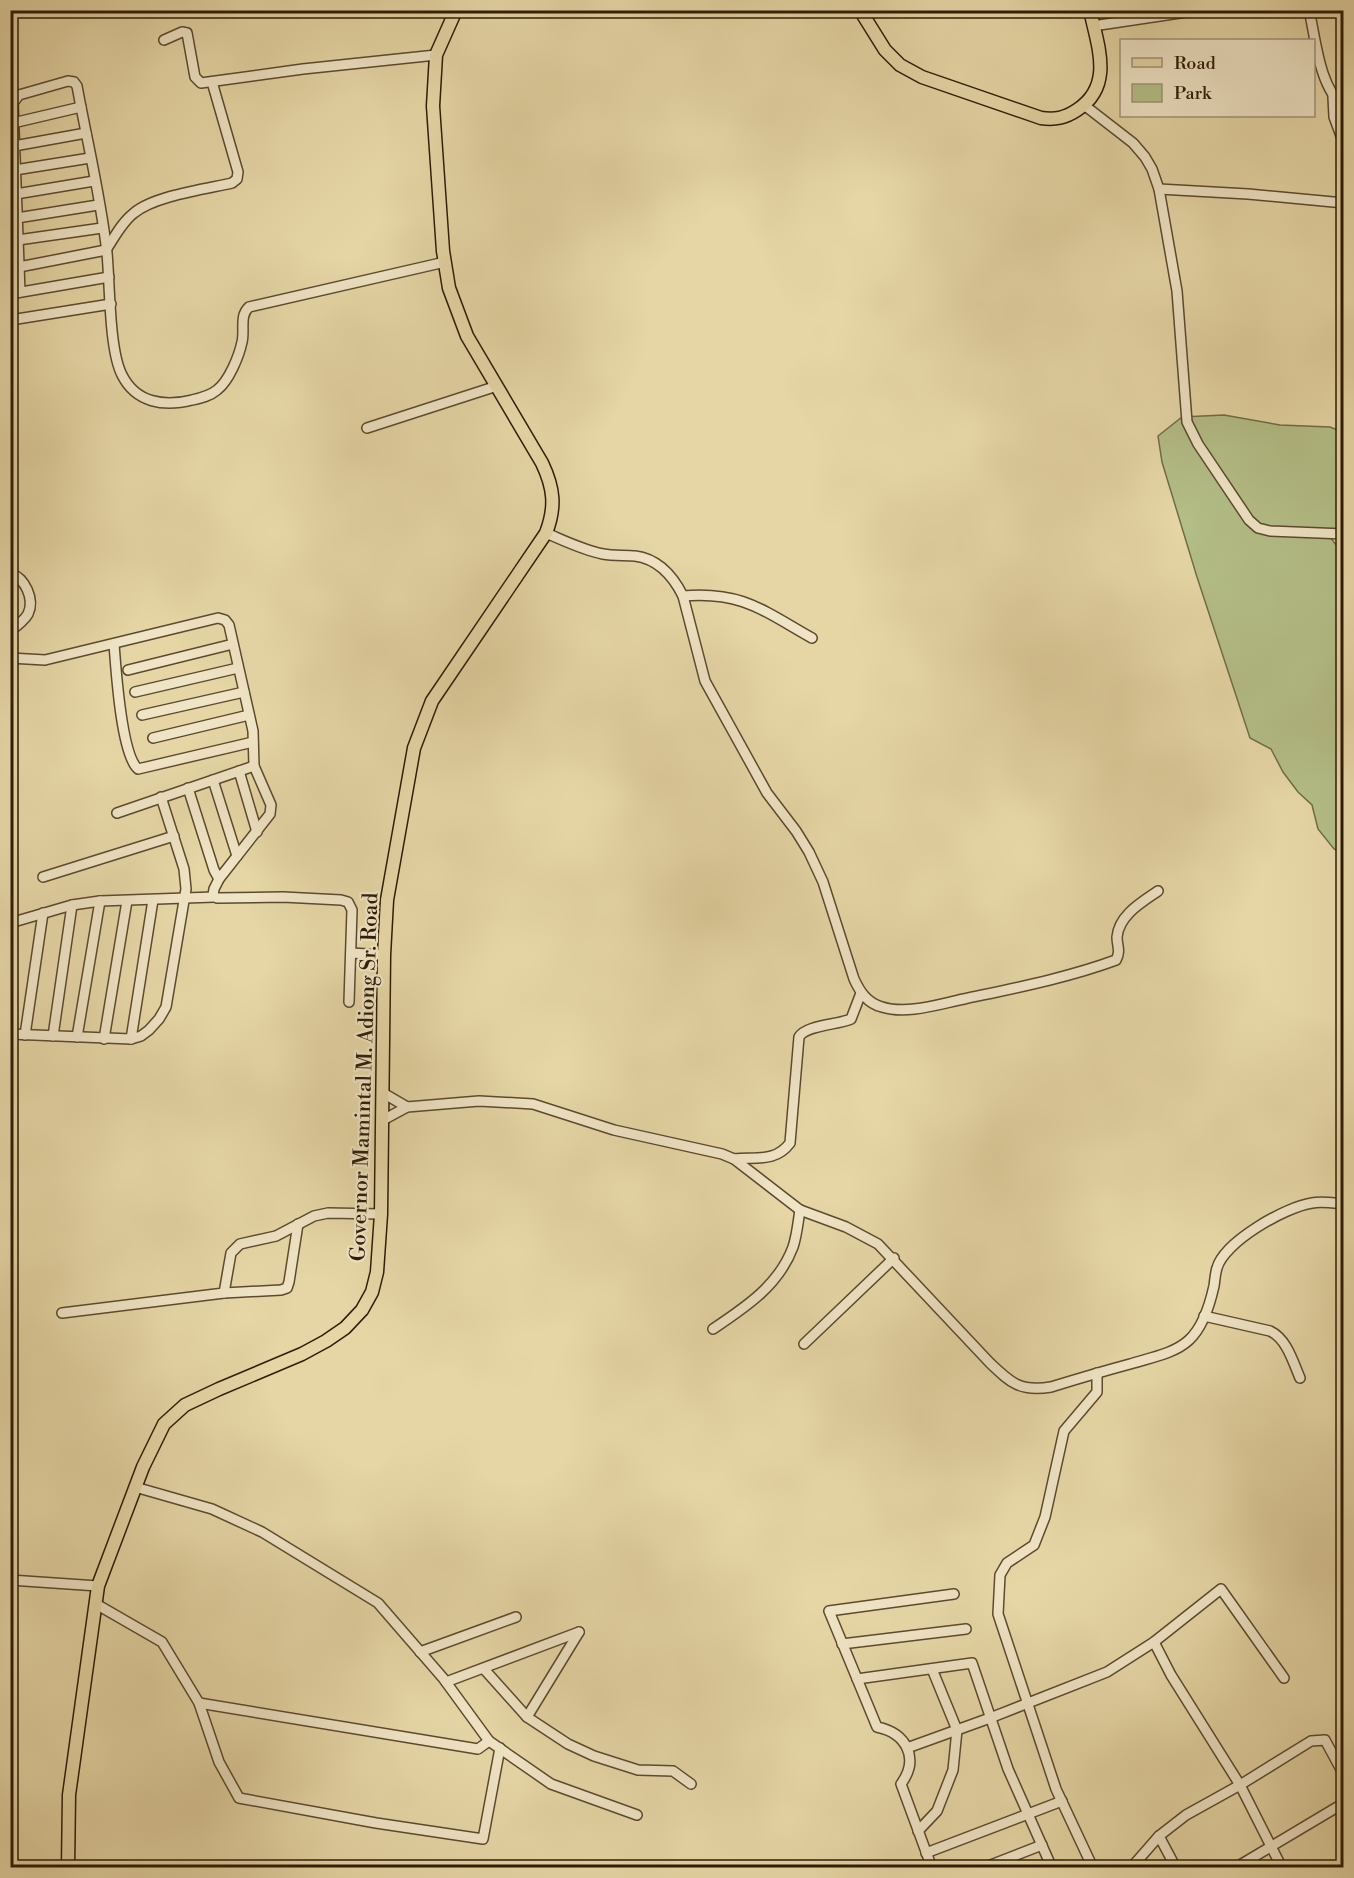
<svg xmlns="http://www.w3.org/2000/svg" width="1354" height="1878" font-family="'Libre Bodoni',serif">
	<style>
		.green { fill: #b4be87; stroke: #716d47; stroke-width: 1.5 }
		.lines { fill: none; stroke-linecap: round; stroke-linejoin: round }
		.minor-casing { stroke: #5c4a2f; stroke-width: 12 }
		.major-casing { stroke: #2e1c07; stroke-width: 15 }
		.minor { stroke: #efe4c5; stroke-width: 9 }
		.major { stroke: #e6d6a6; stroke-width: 12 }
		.labels { text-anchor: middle; stroke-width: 4.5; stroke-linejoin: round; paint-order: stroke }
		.street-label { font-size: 21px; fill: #2e1c07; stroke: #efe4c5 }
	</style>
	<rect width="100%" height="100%" fill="#e6d6a6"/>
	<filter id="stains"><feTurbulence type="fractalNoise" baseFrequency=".00333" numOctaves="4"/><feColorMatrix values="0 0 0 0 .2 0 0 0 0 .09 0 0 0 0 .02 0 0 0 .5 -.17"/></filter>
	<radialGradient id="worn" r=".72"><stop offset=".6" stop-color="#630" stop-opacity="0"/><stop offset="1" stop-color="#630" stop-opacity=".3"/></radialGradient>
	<path class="green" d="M 1224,415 L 1280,425 L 1330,427 L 1343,432 L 1343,528 L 1327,533 L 1343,554 L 1343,853 L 1334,849 L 1318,829 L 1312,805 L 1298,792 L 1283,772 L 1271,749 L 1250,738 L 1197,577 L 1162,462 L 1158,436 L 1182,417 Z"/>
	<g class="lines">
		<g class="minor-casing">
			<g id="minor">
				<path d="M 1309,10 C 1316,40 1319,87 1344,107"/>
				<path d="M 1093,26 L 1200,10"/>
				<path d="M 164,40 L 182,32 L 187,33 L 195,77 L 201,83 L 303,69 L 436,55"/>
				<path d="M 1333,97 L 1334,117 L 1344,144"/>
				<path d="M 1084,105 L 1133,143 L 1145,157 L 1152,169 L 1159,189 L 1177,291 L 1187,422 L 1198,444 L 1249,520 L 1258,528 L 1270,531 L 1344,534"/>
				<path d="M 13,123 L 81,107"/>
				<path d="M 14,146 L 86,133"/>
				<path d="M 15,170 L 90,158"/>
				<path d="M 1159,189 L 1248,194 L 1344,203"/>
				<path d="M 16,194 L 94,181"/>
				<path d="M 17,218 L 98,205"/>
				<path d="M 18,240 L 102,228"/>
				<path d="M 19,267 L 106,250 C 114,238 122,222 134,213 C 154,196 205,189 232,183 L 237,179 L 238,172 L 212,82"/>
				<path d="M 20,292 L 13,103 L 19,95 L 68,81 L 74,82 L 77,86 C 87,141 101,198 107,253 C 110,284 109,350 122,375 C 136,403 164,407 192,400 C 201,398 210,396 217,390 C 229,381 239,356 242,342 C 245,330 239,316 249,307 L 445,262"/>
				<path d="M 10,294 L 109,277"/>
				<path d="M 10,317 L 17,319 L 111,304"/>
				<path d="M 367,428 L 497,386"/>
				<path d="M 546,533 C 565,541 583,550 603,554 C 613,556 625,555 635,556 C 659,559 673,576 683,596 L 705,681 L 767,793 L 796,831 L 809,852 L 823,882 L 854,979 C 860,992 867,1003 882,1007 C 907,1015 939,1004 964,999 C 1015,988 1067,978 1116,960 C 1121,951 1117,946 1117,937 C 1119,915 1142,902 1158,891"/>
				<path d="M 10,573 C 25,578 35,599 28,614 C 24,621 17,626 10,631"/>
				<path d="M 683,596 C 742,591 764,611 812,638"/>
				<path d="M 114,644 C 116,669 121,754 138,769 L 253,742"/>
				<path d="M 10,658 L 45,660 L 218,618 L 225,620 L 229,625 L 253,731 L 254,766 L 271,805 L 270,814 L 219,879 L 214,889 L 213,895 L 217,898 L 283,897 L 341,900 L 348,902 L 352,910 L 349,1002"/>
				<path d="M 128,670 L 233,644"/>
				<path d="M 135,692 L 238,668"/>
				<path d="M 142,715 L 244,692"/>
				<path d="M 153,738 L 249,715"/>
				<path d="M 239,771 L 257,832"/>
				<path d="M 213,780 L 237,856"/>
				<path d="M 188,788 L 214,870 L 219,879"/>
				<path d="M 117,813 L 254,766"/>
				<path d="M 43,877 L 174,836"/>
				<path d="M 10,923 L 72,905 L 100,901 L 214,897"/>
				<path d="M 351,953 L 384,955"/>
				<path d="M 10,1034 L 131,1039 L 141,1036 L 149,1030 L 159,1019 L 166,1007 L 186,889 L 184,869 L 161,797"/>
				<path d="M 25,1035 L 43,913"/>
				<path d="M 53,1036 L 72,905"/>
				<path d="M 77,1037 L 100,901"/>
				<path d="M 104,1039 L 127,901"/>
				<path d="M 131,1039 L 153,900"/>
				<path d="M 383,1093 L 407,1107"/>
				<path d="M 383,1120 L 407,1107 L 479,1101 L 533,1104 L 614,1130 L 722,1154 L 734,1159 L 800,1210 L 846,1227 L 878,1244 L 990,1363 C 1011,1383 1020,1392 1051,1387 C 1077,1379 1104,1371 1130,1364 C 1149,1358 1174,1354 1189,1340 C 1203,1327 1210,1304 1214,1286 C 1215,1280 1215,1274 1217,1268 C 1224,1242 1285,1207 1312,1203 C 1322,1201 1333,1203 1344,1204"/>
				<path d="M 734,1159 C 757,1157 776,1162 790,1143 L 799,1037 C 806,1025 837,1025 851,1019 L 861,993"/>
				<path d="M 224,1293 L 281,1290 L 287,1288 L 289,1282 L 298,1224"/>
				<path d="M 62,1313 L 224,1293 L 231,1253 L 240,1244 L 276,1236 L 314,1216 L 328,1213 L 381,1214"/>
				<path d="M 1204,1316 L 1270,1331 C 1287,1339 1293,1362 1300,1378"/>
				<path d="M 713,1329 C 746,1307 779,1285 793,1247 C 797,1235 798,1222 800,1210"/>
				<path d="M 804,1344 L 894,1258"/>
				<path d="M 135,1487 L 212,1509 L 262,1532 L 378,1603 L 443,1678 L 489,1741 L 551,1784 L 637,1815"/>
				<path d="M 10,1580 L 98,1586"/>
				<path d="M 96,1604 L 162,1642 L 199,1703 L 219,1762 L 239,1798 L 376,1823 L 483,1839 L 500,1748"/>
				<path d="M 1154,1642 L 1171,1675 L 1240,1785 L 1282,1868"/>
				<path d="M 842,1644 L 966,1629"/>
				<path d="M 420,1652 L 516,1617"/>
				<path d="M 484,1669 L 527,1717 L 568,1744 L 594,1756 L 638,1770 L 673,1771 L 691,1784"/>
				<path d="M 857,1679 L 972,1663 L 1008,1769 L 1052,1868"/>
				<path d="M 446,1682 L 579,1632"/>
				<path d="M 199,1703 L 478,1749 L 489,1741"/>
				<path d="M 527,1717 L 579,1632"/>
				<path d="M 907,1748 L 990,1718 L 1107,1672 L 1154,1642 L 1221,1589 L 1284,1678"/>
				<path d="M 918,1831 L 937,1811 L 953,1770 L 957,1730 L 932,1669"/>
				<path d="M 1159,1836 L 1176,1868"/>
				<path d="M 926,1853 L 1062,1801"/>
				<path d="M 932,1868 L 901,1784 C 920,1758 906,1733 877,1727 L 829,1611 L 954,1594"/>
				<path d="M 983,1868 L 1042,1845"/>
				<path d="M 1093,1868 L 1056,1789 L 998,1614 L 1000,1575 L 1007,1563 L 1034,1545 L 1045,1517 L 1064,1431 L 1097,1392 L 1097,1373"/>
				<path d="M 1131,1868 L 1159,1836 L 1186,1815 L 1240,1785 L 1311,1741 L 1325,1740 L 1344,1775"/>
				<path d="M 1235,1868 L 1344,1803"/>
			</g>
		</g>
		<g class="major-casing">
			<g id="major">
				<path d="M 860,10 L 885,50 L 900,65 L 922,77 L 1041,118 C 1055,120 1065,118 1077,110 C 1114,86 1098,47 1090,10"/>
				<path d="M 68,1868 L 69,1795 L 98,1586 L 143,1467 L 164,1424 L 185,1405 L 219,1389 L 302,1354 L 326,1341 L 345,1328 L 362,1310 L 372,1292 L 377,1272 L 381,1214 L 384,955 L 387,900 L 414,748 L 432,701 L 546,533 C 556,507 554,488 542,463 L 467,336 L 449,288 L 443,251 L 433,106 L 436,55 L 456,10"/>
			</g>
		</g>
		<use href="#minor" class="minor"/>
		<use href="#major" class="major"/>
	</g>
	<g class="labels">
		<g class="street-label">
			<text transform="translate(364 1077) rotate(-88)" y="7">Governor Mamintal M. Adiong Sr. Road</text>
		</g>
	</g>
	<rect width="1354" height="1878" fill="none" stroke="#e6d6a6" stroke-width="36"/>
	<rect x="12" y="12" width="1330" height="1854" fill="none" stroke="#2e1c07" stroke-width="3"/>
	<rect x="18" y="18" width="1318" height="1842" fill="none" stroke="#2e1c07" stroke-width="1.5"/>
	<rect x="1120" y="39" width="195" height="78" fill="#efe4c5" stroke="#a29479" stroke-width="1.5"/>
	<rect x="1132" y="58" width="30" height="9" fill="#e6d6a6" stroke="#a29479" stroke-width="1.5"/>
	<text x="1174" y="69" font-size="18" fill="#2e1c07">Road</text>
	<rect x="1132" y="84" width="30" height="18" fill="#b4be87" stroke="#a29479" stroke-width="1.5"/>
	<text x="1174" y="99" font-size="18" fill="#2e1c07">Park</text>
	<rect width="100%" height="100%" filter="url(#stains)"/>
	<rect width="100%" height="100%" fill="url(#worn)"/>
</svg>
